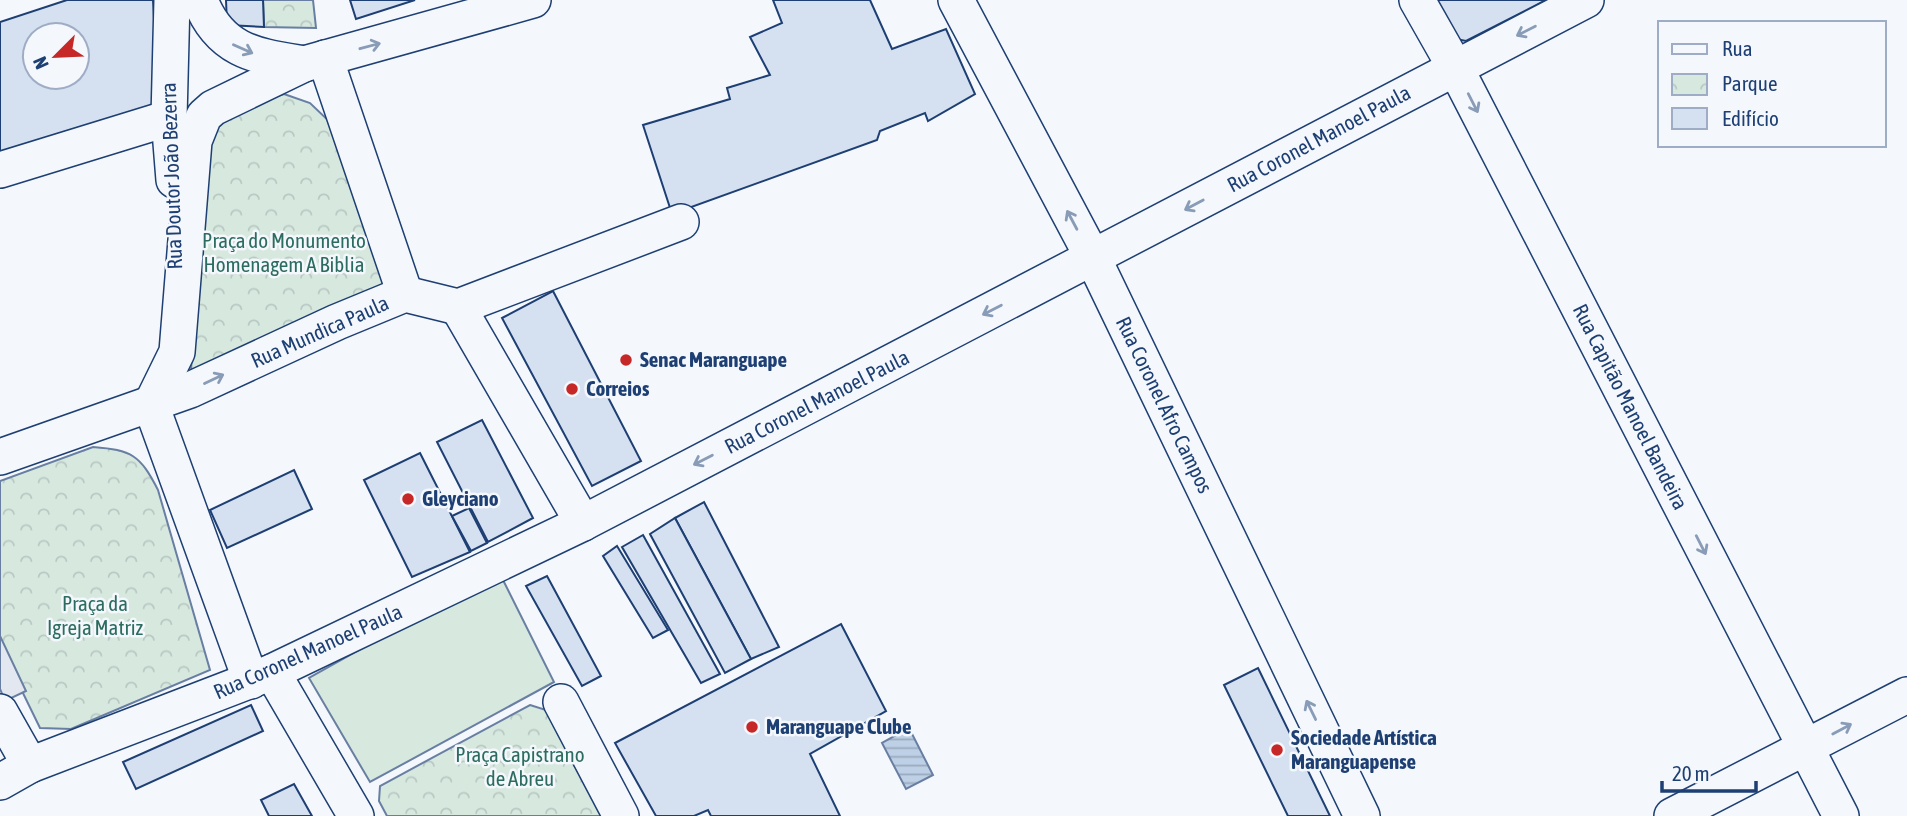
<svg xmlns="http://www.w3.org/2000/svg" width="1907" height="816" font-family="'Asap Condensed',sans-serif">
	<style>
		.park { fill: url(#park-crowns); stroke: #687fa3; stroke-width: 2 }
		.pitch { fill: #d7e8df; stroke: #687fa3; stroke-width: 2 }
		.parking { fill: #e3e8f0; stroke: #687fa3; stroke-width: 2 }
		.water { fill: url(#water-rules); stroke: #687fa3; stroke-width: 2 }
		.building { fill: #d5e0f0; stroke: #1d3f73; stroke-width: 2; fill-rule: evenodd }
		.lines { fill: none; stroke-linecap: round; stroke-linejoin: round }
		.minor-casing { stroke: #1d3f73; stroke-width: 38 }
		.minor { stroke: #f4f7fb; stroke-width: 35 }
		.oneway { stroke: #889bb7 }
		.poi-dot { fill: #c62828; stroke: #f4f7fb; stroke-width: 2.5 }
		.labels { text-anchor: middle; stroke-width: 5; stroke-linejoin: round; paint-order: stroke }
		.street-label { font-size: 21px; fill: #1d3f73; stroke: #f4f7fb }
		.park-label { font-size: 21px; fill: #2c6c60; stroke: #f4f7fb }
		.poi-label { font-size: 21px; font-weight: bold; fill: #1d3f73; stroke: #f4f7fb; text-anchor: start }
	</style>
	<defs>
		<pattern id="park-crowns" width="20" height="18" patternUnits="userSpaceOnUse" patternTransform="scale(1.75)"><rect width="20" height="18" fill="#d7e8df"/><path d="M2 6a3 3 0 1 1 6 0M12 15a3 3 0 1 1 6 0" fill="none" stroke="#b8c8c3"/></pattern>
		<pattern id="water-rules" width="6" height="5" patternUnits="userSpaceOnUse" patternTransform="scale(1.75)"><rect width="6" height="5" fill="#bed0e5"/><path d="M0 2.5h6" fill="none" stroke="#9aaabe"/></pattern>
	</defs>
	<rect width="100%" height="100%" fill="#f4f7fb"/>
	<g class="park">
		<path d="M 263,0 L 313,0 L 316,28 L 264,27 Z"/>
		<path d="M 284,94 L 310,103 L 332,124 L 389,301 L 190,390 L 203,150 L 227,112 Z"/>
		<path d="M 93,447 C 132,450 140,455 158,490 L 210,670 L 71,729 L 40,728 L 0,646 L 0,481 Z"/>
		<path d="M 530,705 L 546,710 L 601,816 L 387,816 L 379,801 L 380,786 Z"/>
	</g>
	<path class="pitch" d="M 499,572 L 554,682 L 370,782 L 309,678 Z"/>
	<path class="parking" d="M 0,636 L 26,691 L 5,701 L 0,689 Z"/>
	<path class="water" d="M 909,728 L 933,775 L 906,789 L 882,743 Z"/>
	<g class="building">
		<path d="M 67,0 L 153,0 L 159,111 L 0,160 L 0,22 ZM 35,35 L 77,35 L 77,77 L 35,77 Z"/>
		<path d="M 226,0 L 263,0 L 264,27 L 227,25 Z"/>
		<path d="M 350,0 L 415,0 L 356,19 Z"/>
		<path d="M 773,0 L 870,0 L 892,49 L 946,29 L 975,94 L 928,121 L 925,113 L 880,131 L 877,140 L 672,214 L 643,125 L 730,99 L 727,88 L 770,75 L 750,37 L 782,23 Z"/>
		<path d="M 1423,0 L 1546,0 L 1466,41 L 1441,36 Z"/>
		<path d="M 553,291 L 641,461 L 592,486 L 502,318 Z"/>
		<path d="M 482,420 L 533,518 L 488,542 L 437,442 Z"/>
		<path d="M 420,453 L 470,552 L 412,577 L 364,480 Z"/>
		<path d="M 294,470 L 312,509 L 227,548 L 210,510 Z"/>
		<path d="M 704,502 L 779,647 L 751,659 L 675,518 Z"/>
		<path d="M 469,508 L 487,543 L 471,551 L 452,516 Z"/>
		<path d="M 675,518 L 751,659 L 725,673 L 650,534 Z"/>
		<path d="M 643,535 L 720,674 L 701,683 L 622,547 Z"/>
		<path d="M 617,546 L 668,630 L 653,638 L 603,556 Z"/>
		<path d="M 547,576 L 601,676 L 582,686 L 526,586 Z"/>
		<path d="M 841,624 L 886,711 L 810,754 L 840,816 L 711,816 L 708,810 L 694,816 L 656,816 L 615,743 Z"/>
		<path d="M 1258,668 L 1330,816 L 1288,816 L 1224,685 Z"/>
		<path d="M 251,705 L 263,731 L 136,789 L 123,762 Z"/>
		<path d="M 294,784 L 312,816 L 269,816 L 261,800 Z"/>
	</g>
	<g class="lines">
		<g class="minor-casing">
			<g id="minor">
				<path d="M 172,0 L 169,118 L 174,180"/>
				<path d="M 200,0 C 220,52 256,56 304,64"/>
				<path d="M 956,0 L 1093,258 L 1362,816"/>
				<path d="M 1417,0 L 1455,67 L 1841,816"/>
				<path d="M 325,58 L 405,294"/>
				<path d="M 0,170 L 169,118"/>
				<path d="M 458,307 L 583,523"/>
				<path d="M 0,457 L 190,390 L 337,322 L 405,294 L 458,307 L 681,222"/>
				<path d="M 272,672 L 356,816"/>
				<path d="M 251,681 L 151,405 L 177,352 L 194,141 L 204,116 L 213,108 L 304,64 L 533,0"/>
				<path d="M 561,702 L 621,816"/>
				<path d="M 0,712 L 30,765 L 0,782"/>
				<path d="M 30,765 L 272,672 L 583,523 L 1586,0"/>
				<path d="M 1672,816 L 1907,695"/>
			</g>
		</g>
		<use href="#minor" class="minor"/>
	</g>
	<defs><path id="oneway-shaft" d="M-6 0H5M1.5-3L5.5 0L1.5 3" fill="none" stroke-width="1.6" stroke-linecap="round" stroke-linejoin="round" transform="scale(1.75)"/></defs>
	<g class="oneway">
		<use href="#oneway-shaft" transform="translate(1526 31) rotate(153)"/>
		<use href="#oneway-shaft" transform="translate(370 46) rotate(-15)"/>
		<use href="#oneway-shaft" transform="translate(243 49) rotate(24)"/>
		<use href="#oneway-shaft" transform="translate(1473 103) rotate(63)"/>
		<use href="#oneway-shaft" transform="translate(1194 205) rotate(152)"/>
		<use href="#oneway-shaft" transform="translate(1072 220) rotate(-118)"/>
		<use href="#oneway-shaft" transform="translate(992 310) rotate(153)"/>
		<use href="#oneway-shaft" transform="translate(214 379) rotate(-25)"/>
		<use href="#oneway-shaft" transform="translate(703 460) rotate(153)"/>
		<use href="#oneway-shaft" transform="translate(1701 545) rotate(63)"/>
		<use href="#oneway-shaft" transform="translate(1311 710) rotate(-116)"/>
		<use href="#oneway-shaft" transform="translate(1842 729) rotate(-28)"/>
	</g>
	<g class="poi-dot">
		<circle cx="626" cy="360" r="7"/>
		<circle cx="572" cy="389" r="7"/>
		<circle cx="408" cy="499" r="7"/>
		<circle cx="752" cy="727" r="7"/>
		<circle cx="1277" cy="750" r="7"/>
	</g>
	<g class="labels">
		<g class="street-label">
			<text transform="translate(1319 139) rotate(-28)" y="7">Rua Coronel Manoel Paula</text>
			<text transform="translate(172 176) rotate(-92)" y="7">Rua Doutor João Bezerra</text>
			<text transform="translate(320 332) rotate(-24)" y="7">Rua Mundica Paula</text>
			<text transform="translate(817 402) rotate(-27)" y="7">Rua Coronel Manoel Paula</text>
			<text transform="translate(1164 405) rotate(64)" y="7">Rua Coronel Afro Campos</text>
			<text transform="translate(1630 407) rotate(63)" y="7">Rua Capitão Manoel Bandeira</text>
			<text transform="translate(308 652) rotate(-24)" y="7">Rua Coronel Manoel Paula</text>
		</g>
		<g class="park-label">
			<text x="284" y="248">Praça do Monumento<tspan x="284" dy="24">Homenagem A Biblia</tspan></text>
			<text x="95" y="611">Praça da<tspan x="95" dy="24">Igreja Matriz</tspan></text>
			<text x="520" y="762">Praça Capistrano<tspan x="520" dy="24">de Abreu</tspan></text>
		</g>
		<g class="poi-label">
			<text x="640" y="367">Senac Maranguape</text>
			<text x="586" y="396">Correios</text>
			<text x="422" y="506">Gleyciano</text>
			<text x="766" y="734">Maranguape Clube</text>
			<text x="1291" y="745">Sociedade Artística<tspan x="1291" dy="24">Maranguapense</tspan></text>
		</g>
	</g>
	<rect x="1658" y="21" width="228" height="126" fill="#f4f7fb" stroke="#9eadc5" stroke-width="2"/>
	<rect x="1672" y="44" width="35" height="10" fill="#f4f7fb" stroke="#9eadc5" stroke-width="2"/>
	<text x="1722" y="56" font-size="21" fill="#1d3f73">Rua</text>
	<rect x="1672" y="74" width="35" height="21" fill="url(#park-crowns)" stroke="#9eadc5" stroke-width="2"/>
	<text x="1722" y="91" font-size="21" fill="#1d3f73">Parque</text>
	<rect x="1672" y="108" width="35" height="21" fill="#d5e0f0" stroke="#9eadc5" stroke-width="2"/>
	<text x="1722" y="126" font-size="21" fill="#1d3f73">Edifício</text>
	<g transform="translate(56 56) rotate(246)"><circle r="33" fill="#f4f7fb" stroke="#9eadc5" stroke-width="2"/>
	<path d="M0-5L12 26L0 18L-12 26Z" fill="#c62828"/>
	<text y="-10" font-size="19" font-weight="bold" text-anchor="middle" fill="#1d3f73">N</text>
	</g>
	<path d="M1662 781v10h94v-10" fill="none" stroke="#1d3f73" stroke-width="3.5"/>
	<text x="1672" y="781" font-size="21" fill="#1d3f73" stroke="#f4f7fb" stroke-width="5" paint-order="stroke">20 m</text>
</svg>
